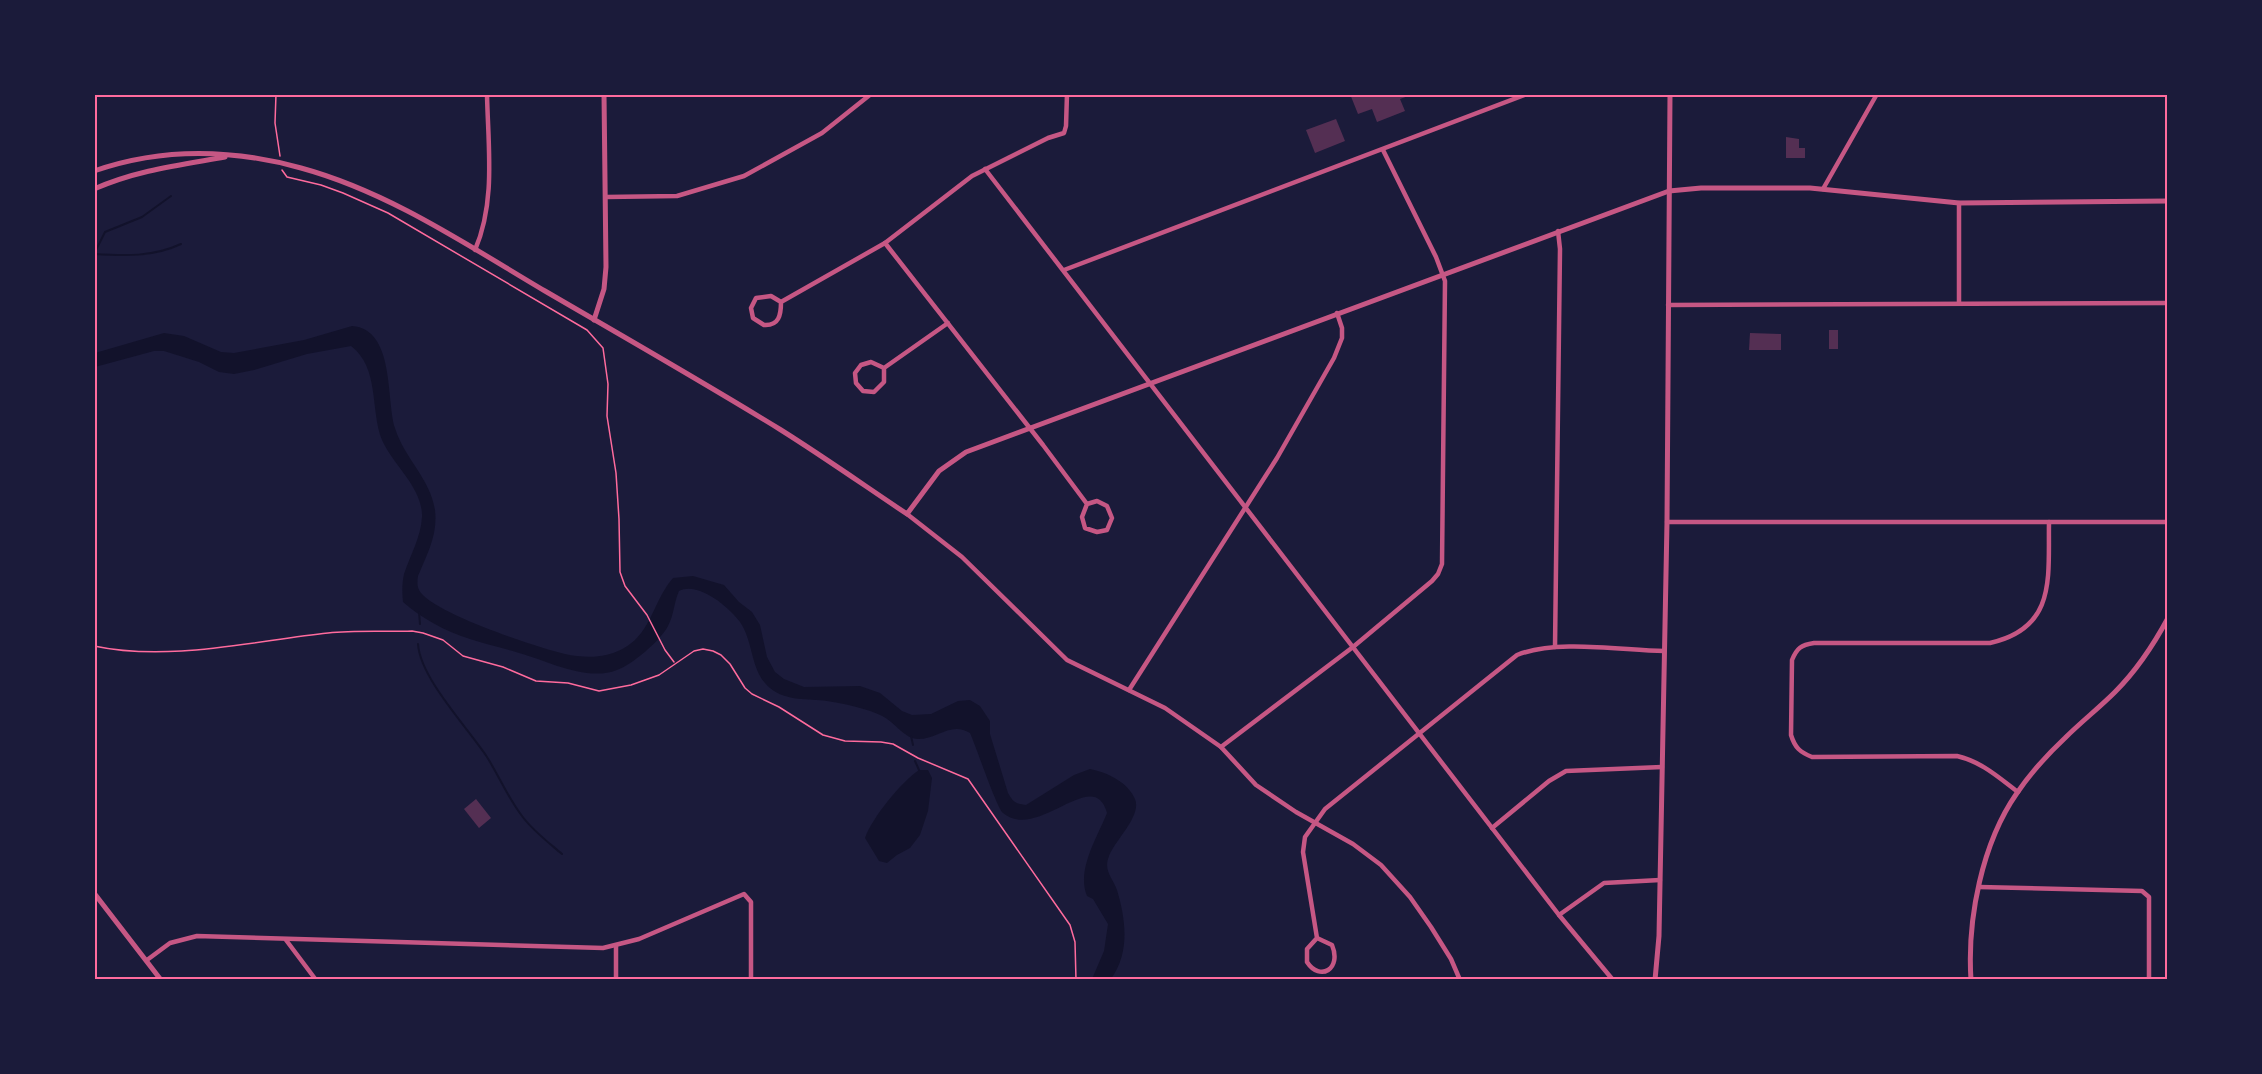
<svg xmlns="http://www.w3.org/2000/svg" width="2262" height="1074" font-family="Montserrat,sans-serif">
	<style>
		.water { fill: #12122b }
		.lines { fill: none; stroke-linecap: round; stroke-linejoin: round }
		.stream { stroke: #12122b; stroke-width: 2 }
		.building { fill: #542f53 }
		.path { stroke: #ff6b9d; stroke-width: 1.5 }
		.minor { stroke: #c65784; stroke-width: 4.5 }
		.tertiary { stroke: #c65784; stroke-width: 5 }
		.neatline { fill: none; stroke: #ff6b9d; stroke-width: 2 }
	</style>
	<rect width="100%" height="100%" fill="#1b1b3a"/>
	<g class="water">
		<path d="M 352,326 C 395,329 386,399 395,428 C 404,458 430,478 435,510 C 438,535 427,554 418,576 C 417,583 417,588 421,593 C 439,615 536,647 565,654 C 578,657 594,658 606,655 C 652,644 649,606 673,578 L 693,576 L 724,585 L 739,602 L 752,612 L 760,625 L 767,657 L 775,672 L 784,679 L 804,687 L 860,686 L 880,693 L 902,711 L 912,715 L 931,714 L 958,701 L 970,700 L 980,706 L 990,721 L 990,734 L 1008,793 C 1013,802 1016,804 1026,805 L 1074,775 L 1090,769 C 1106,772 1128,782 1135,799 C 1142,816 1115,840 1109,856 C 1103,871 1113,878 1117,890 C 1126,920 1130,953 1111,979 L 1092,979 L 1104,951 L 1108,924 L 1093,899 L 1087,896 C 1076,870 1098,836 1107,813 C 1094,764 1038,842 1003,813 C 997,809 976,746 970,733 C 951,721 938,739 918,739 C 905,739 895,723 884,717 C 879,714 873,712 867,710 C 854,706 841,703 827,701 C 808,698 787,702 770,688 C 750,672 754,642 740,622 C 729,607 698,581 679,591 C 674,602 674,615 668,626 C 661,640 632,665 617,670 C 587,682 548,661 519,653 C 490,644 460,639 433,623 C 422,617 412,610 403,602 C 402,593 402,583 404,574 C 410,556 421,537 422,517 C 423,488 393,465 382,440 C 370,410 380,368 351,346 L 307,354 L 254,370 L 234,374 L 219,372 L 199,362 L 164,351 L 154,351 L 95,367 L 95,353 L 164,333 L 184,336 L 221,352 L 234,353 L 304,340 Z"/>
		<path d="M 919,770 L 928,770 L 932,778 L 928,811 L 920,835 L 910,848 L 897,855 L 887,863 L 879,861 L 865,838 C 872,818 901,782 919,770 Z"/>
	</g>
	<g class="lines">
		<g class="stream">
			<path d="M 171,196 L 142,217 L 105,232 L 94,254 C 125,256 153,257 181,244"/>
			<path d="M 419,612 L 420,624"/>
			<path d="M 418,644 C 420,678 468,728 487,757 C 499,776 508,798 522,816 C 533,831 548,842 562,854"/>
			<path d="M 911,736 L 913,745"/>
			<path d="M 915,761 L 919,770"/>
		</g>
	</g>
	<g class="building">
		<path d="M 1350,94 L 1411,94 L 1411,95 L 1400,99 L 1405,111 L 1377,122 L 1372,109 L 1358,114 Z"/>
		<path d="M 1336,119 L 1345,141 L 1315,153 L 1306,130 Z"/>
		<path d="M 1786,137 L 1799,139 L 1799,148 L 1805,148 L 1805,158 L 1786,158 Z"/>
		<rect x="1829" y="330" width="9" height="19"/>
		<path d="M 1750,333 L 1781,334 L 1781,350 L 1749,350 Z"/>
		<path d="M 476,799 L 491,818 L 479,828 L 464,809 Z"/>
	</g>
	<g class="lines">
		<g class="path">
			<path d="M 276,94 L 275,123 L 280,156"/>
			<path d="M 282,170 L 287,177 L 321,185 L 343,193 L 388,213 L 587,330 L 603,348 L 608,384 L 607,416 L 616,473 L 619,519 L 620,572 L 625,586 L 647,615 L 665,650 L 674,662"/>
			<path d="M 94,646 C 169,662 253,641 328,633 C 356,630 384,632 412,631 L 423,633 L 443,640 L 463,656 L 503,667 L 536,681 L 568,683 L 599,691 L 631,685 L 659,675 L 694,651 L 703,649 L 713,651 L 721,655 L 730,664 L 745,688 L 752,694 L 779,707 L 823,735 L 845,741 L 881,742 L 893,744 L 918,758 L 968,779 L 1070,925 L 1075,942 L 1076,980"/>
		</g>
		<g class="minor">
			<path d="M 985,169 L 1559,915 L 1613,980"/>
			<path d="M 1823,189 L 1877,94"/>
			<path d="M 606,197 L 677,196 L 744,176 L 822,133 L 871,94"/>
			<path d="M 1959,203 L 1959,303"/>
			<path d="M 885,243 L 1043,445 L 1087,504 L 1082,517 L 1085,528 L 1097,532 L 1107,530 L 1112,518 L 1107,506 L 1097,501 L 1087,504"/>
			<path d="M 475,250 C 496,202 488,146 487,94"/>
			<path d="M 1064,270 L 1527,94"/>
			<path d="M 781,302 C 781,315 779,326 764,325 L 753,318 L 751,308 L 756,298 L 771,296 L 781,302 L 885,243 L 972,176 L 1048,138 L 1064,133 L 1066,126 L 1067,94"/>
			<path d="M 1668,305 L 2168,303"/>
			<path d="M 884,368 L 884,382 L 874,392 L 863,391 L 856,383 L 855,373 L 861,365 L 871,362 L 884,368 L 948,323"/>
			<path d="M 907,514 L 962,557 L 1067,660 L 1165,708 L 1221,747 L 1256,785 L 1296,812 L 1353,844 L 1381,865 L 1410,897 L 1431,927 L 1451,959 L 1460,980"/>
			<path d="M 1667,522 L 2168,522"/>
			<path d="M 1555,647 L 1560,249 L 1558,231"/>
			<path d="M 1129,690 L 1277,458 L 1334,358 L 1342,338 L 1342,328 L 1337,313"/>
			<path d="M 1221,747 L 1353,647 L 1432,581 L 1438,574 L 1442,564 L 1445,281 L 1436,257 L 1383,150"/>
			<path d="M 2018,792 C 1998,777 1982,762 1957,756 L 1812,757 C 1800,752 1795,748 1791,735 L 1792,660 C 1797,648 1801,645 1814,643 L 1990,643 C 2057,628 2048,577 2049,522"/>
			<path d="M 1492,828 L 1549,781 L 1566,771 L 1662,767"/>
			<path d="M 1979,887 L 2142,891 L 2149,897 L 2149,980"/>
			<path d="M 1559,915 L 1604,883 L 1660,880"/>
			<path d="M 1317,938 L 1332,945 C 1342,969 1320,982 1307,962 L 1307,949 L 1317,938 L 1303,852 L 1305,837 L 1325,809 L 1517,655 C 1557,639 1620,650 1664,651"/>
			<path d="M 286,940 L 316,980"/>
			<path d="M 616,946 L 616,980"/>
			<path d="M 147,960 L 170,943 L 197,936 L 603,948 L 639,939 L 744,894 L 751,902 L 751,980"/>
		</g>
		<g class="tertiary">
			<path d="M 94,171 C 163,147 232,149 301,168 C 389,192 467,245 545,291 C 624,337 703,382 781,430 C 824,457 865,486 907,514 L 939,471 L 966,452 L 1669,191 L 1701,188 L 1810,188 L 1959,203 L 2168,201"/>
			<path d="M 94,189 C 137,170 180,165 225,157"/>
			<path d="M 594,320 L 604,289 L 606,267 L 604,94"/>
			<path d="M 94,893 L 161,980"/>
			<path d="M 1655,980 L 1659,936 L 1667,522 L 1670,94"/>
			<path d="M 1971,980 C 1967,919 1982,843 2017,793 C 2030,774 2048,754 2065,738 C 2081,722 2099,708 2115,692 C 2136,671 2154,644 2168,618"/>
		</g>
	</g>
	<rect width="2262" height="1074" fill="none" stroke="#1b1b3a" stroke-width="192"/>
	<rect x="96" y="96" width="2070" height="882" class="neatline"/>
</svg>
